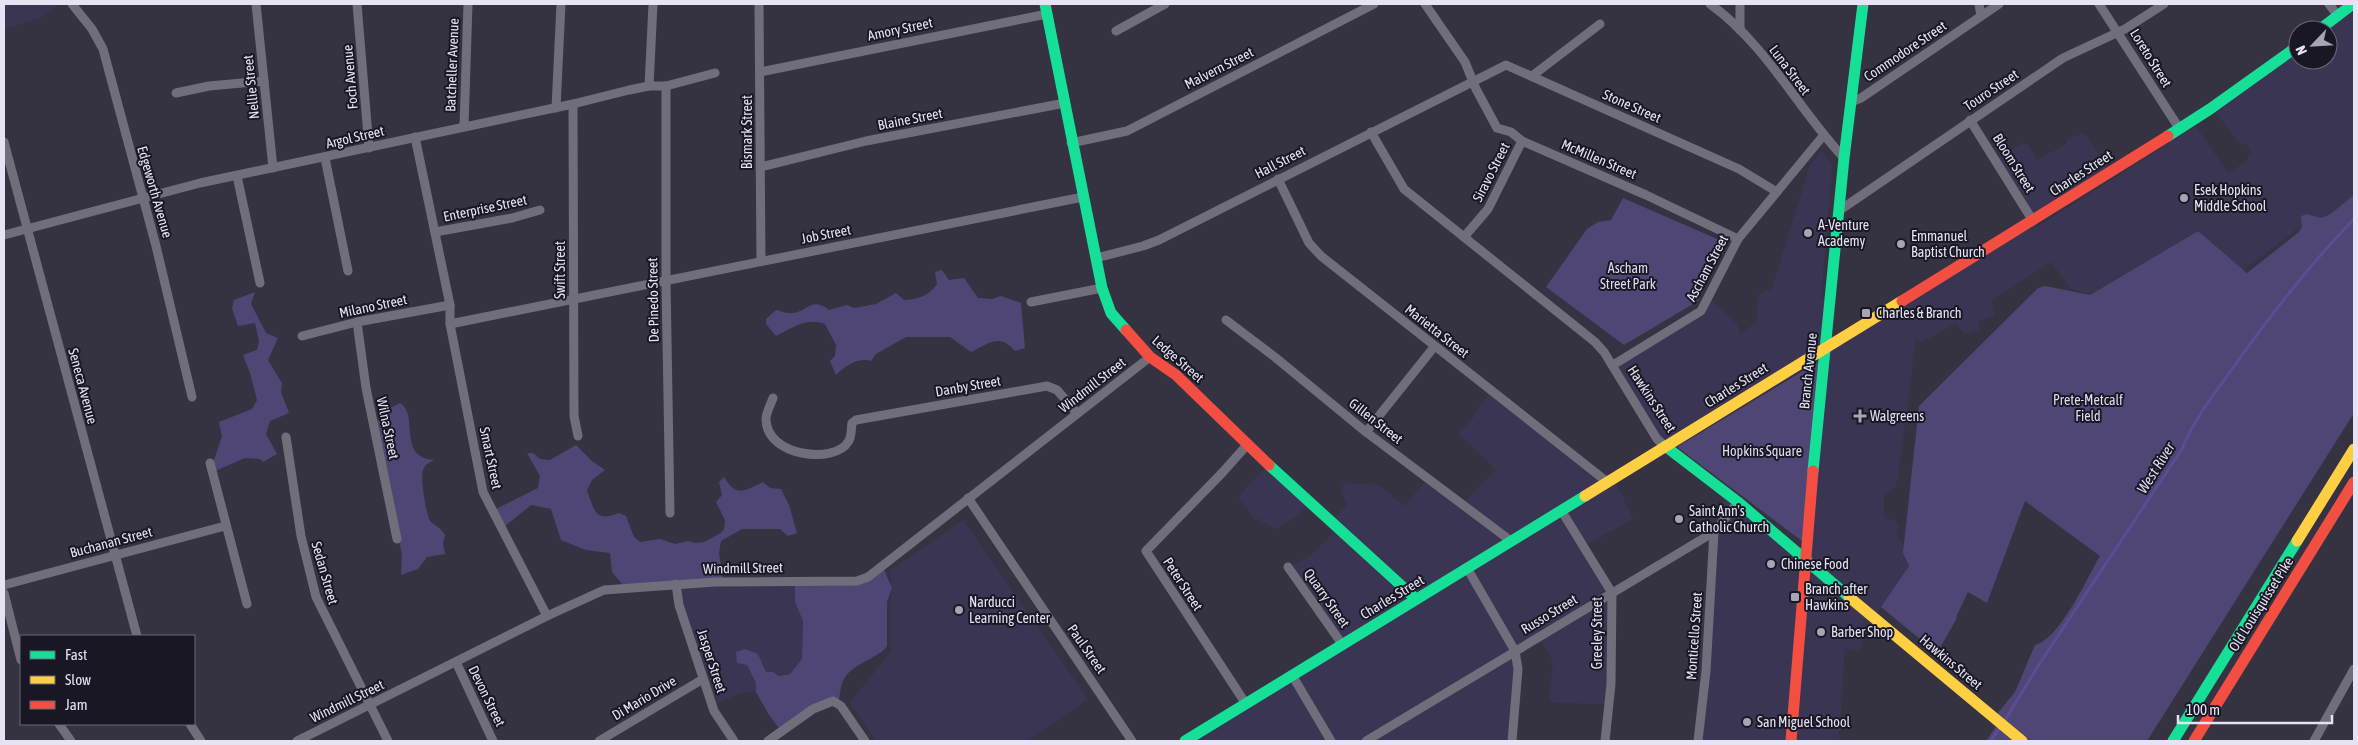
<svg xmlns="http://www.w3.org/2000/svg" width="2358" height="745" font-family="'Asap Condensed',sans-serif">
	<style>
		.built { fill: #3a3552 }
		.green { fill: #4f4675 }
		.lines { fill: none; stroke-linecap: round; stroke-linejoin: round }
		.stream { stroke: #5c4c95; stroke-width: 3 }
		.street { stroke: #706e7a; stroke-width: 9 }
		.fast { stroke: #16e098; stroke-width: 11 }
		.slow { stroke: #ffcf43; stroke-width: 11 }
		.jam { stroke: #f24e42; stroke-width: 11 }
		.poi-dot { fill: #a7a5b5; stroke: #191723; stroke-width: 2 }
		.labels { text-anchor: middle; stroke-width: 4; stroke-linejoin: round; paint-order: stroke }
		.street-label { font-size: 14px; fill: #e5e3f4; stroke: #191723 }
		.poi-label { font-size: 14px; fill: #e5e3f4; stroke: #191723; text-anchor: start }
		.park-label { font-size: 14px; fill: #dedbf2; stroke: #191723 }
		.water-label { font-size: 15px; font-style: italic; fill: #dbd8ef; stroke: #191723 }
	</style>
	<rect width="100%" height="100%" fill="#353341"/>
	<g class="built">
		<path d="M 4,4 L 59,4 L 40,18 L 4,29 Z"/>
		<path d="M 2335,4 L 2354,4 L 2354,195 L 2329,215 L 2321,218 L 2307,214 L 2306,222 L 2242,271 L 2198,231 L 2090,295 L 2070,288 L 2051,262 L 1992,300 L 1995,316 L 1979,321 L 1979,329 L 1973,332 L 1964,334 L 1956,323 L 1922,342 L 1916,338 L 1898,480 L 1895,488 L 1884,496 L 1884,518 L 1896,521 L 1899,525 L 1897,536 L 1913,557 L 1915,566 L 1876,613 L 1879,619 L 1865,635 L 1861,648 L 1858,651 L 1845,649 L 1839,741 L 1697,741 L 1706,675 L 1699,662 L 1712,536 L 1719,535 L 1720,531 L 1724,497 L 1806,553 L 1829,347 L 1663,447 L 1617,364 L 1712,300 L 1737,324 L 1741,334 L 1756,322 L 1758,295 L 1764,290 L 1771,291 L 1810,166 L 1822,150 L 1832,165 L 1821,299 L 1833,301 L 1831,341 L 2029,219 L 1995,159 L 2023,143 L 2028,145 L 2037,160 L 2066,144 L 2067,139 L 2084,133 L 2110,170 L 2033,221 L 2037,227 L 2196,126 L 2228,173 L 2248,160 L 2248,156 L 2251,152 L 2247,145 L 2238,142 L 2212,107 L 2298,45 L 2298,60 L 2328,60 L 2328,30 L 2338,7 Z"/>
		<path d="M 1493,390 L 1607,479 L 1614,478 L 1633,519 L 1587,544 L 1614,588 L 1606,704 L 1554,703 L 1550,698 L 1550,684 L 1553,673 L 1551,657 L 1538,638 L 1517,649 L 1517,670 L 1510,741 L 1187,741 L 1339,646 L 1288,567 L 1309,557 L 1336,530 L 1331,522 L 1347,505 L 1341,490 L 1344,483 L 1380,485 L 1404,506 L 1428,479 L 1462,504 L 1496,470 L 1458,433 L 1473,418 L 1479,406 Z"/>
		<path d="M 1268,467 L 1309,503 L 1297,516 L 1276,529 L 1260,521 L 1261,519 L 1255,519 L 1238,498 L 1249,484 Z"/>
		<path d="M 963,520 L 1088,699 L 1027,741 L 876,741 L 850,703 L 891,651 L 891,570 Z"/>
		<path d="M 795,580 L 795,602 L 803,621 L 802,659 L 790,674 L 779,676 L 766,672 L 736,652 L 738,658 L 747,665 L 756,683 L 756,692 L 743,692 L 715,704 L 678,588 Z"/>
	</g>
	<g class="green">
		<path d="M 2354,195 L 2354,413 L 2147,741 L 1986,741 L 2000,721 L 1997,714 L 2015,692 L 2035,645 C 2060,639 2087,578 2100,556 L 2025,501 L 1987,603 L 1968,592 L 1956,617 L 1957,618 L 1937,653 L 1881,607 L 1909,566 L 1903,553 L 1919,406 L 2038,288 L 2045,286 L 2090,295 L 2198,231 L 2247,273 L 2299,232 L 2302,226 L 2301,216 L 2307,214 L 2321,218 L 2329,215 Z"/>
		<path d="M 1623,198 L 1724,242 L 1698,301 L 1624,345 L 1546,287 L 1587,229 L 1598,222 L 1611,220 Z"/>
		<path d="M 942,270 L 949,280 L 964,278 L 978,298 L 992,299 L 1001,296 L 1021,303 L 1025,348 L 1015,351 C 1000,333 989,343 971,352 L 950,337 L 906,337 L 876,354 L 871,361 C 858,357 845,366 836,375 L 830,361 L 835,356 L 836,345 L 825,324 C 807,317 792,328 776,336 L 766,324 L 766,319 L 776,310 C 781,311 787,314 792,313 C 809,312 810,296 829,310 L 847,305 L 854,308 L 876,304 L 896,293 L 904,300 C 917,300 930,295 937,284 L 935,272 Z"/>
		<path d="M 255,292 L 251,304 L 266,333 L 278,338 L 268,360 L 282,383 L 281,392 L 289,413 L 270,421 L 266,434 L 277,454 L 263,462 L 260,459 L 245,458 L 215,471 L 213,463 L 222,436 L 219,422 L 252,409 L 257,400 L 250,373 L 243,355 L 257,350 L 259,341 L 255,323 L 238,326 L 232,308 L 234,300 Z"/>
		<path d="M 1821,360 L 1802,541 L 1677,447 Z"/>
		<path d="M 400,403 C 420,415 396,458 435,460 C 430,462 425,464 423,470 C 420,476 426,517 431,522 C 437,527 441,528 445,535 L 443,544 L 445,554 L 427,557 L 418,569 L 401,575 L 402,555 L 375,424 L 386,410 Z"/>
		<path d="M 576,445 L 592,461 L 605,470 L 592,480 L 587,490 C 594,510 595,523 619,513 L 626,516 L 634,537 L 640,542 L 660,539 L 675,544 L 688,541 L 695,543 L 704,542 L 721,533 L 724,529 L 725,520 L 716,502 L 722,495 L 719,482 L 724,477 C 737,498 744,491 763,482 L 770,488 L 781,489 L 789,505 L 797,533 L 788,536 L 780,529 L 742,529 L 721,541 L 719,553 L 723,578 L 623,585 L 612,572 L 610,553 L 586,550 L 561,540 L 551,509 L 531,505 L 504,527 L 496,509 L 538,488 L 540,476 L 527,453 L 533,453 L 540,459 L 550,460 Z"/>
		<path d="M 883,567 L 892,588 L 887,602 L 887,646 C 880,658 851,663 843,681 C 840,687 840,697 838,704 L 826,705 L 782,732 L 769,715 L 756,692 L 756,683 L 747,665 L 737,663 L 736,652 L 745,649 L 758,654 L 766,672 L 773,672 L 779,676 L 790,674 L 802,659 L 803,621 L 795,602 L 795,580 L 865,578 Z"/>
	</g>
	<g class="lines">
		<g class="stream">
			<path d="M 2004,722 L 2038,666 L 2182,449 C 2195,417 2216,392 2235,365 C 2272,313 2310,264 2354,219"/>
			<path d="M 1991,741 L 2000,727"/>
		</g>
		<g class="street">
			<path d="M 72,4 L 92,29 L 103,49 L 156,246 L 192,397"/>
			<path d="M 256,4 L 273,168"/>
			<path d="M 357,4 L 369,148"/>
			<path d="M 759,4 L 761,261"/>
			<path d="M 1425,4 L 1465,62 L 1476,89 L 1497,128 L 1511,132 L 1522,141 L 1646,195 L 1738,239"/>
			<path d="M 1710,4 C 1766,44 1798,109 1844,158"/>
			<path d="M 1979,4 L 1981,16"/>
			<path d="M 2099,4 L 2179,128"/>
			<path d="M 2329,4 L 2338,16"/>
			<path d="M 1740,30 L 1740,4"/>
			<path d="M 1116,31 L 1165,4"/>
			<path d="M 760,72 L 1047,14"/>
			<path d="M 1532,76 L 1600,24"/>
			<path d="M 649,86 L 653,4"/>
			<path d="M 666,86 L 666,282 L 670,513"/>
			<path d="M 176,93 L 209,86 L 264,81"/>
			<path d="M 1851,102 L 1861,98 L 1999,4"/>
			<path d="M 573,104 L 574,416 L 578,436"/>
			<path d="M 556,108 L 561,4"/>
			<path d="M 1970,120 L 2033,221"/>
			<path d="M 464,126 L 468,4"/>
			<path d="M 1371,132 L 1404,189 L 1595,342 L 1604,352 L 1657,439 L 1665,446"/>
			<path d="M 415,137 L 450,305 L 450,324 L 483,492 L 547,616"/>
			<path d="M 4,142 L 137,636"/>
			<path d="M 1071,143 L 1127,131 L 1374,4"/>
			<path d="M 325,158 L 348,271"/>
			<path d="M 761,167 L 866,141 L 1065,103"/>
			<path d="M 237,176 L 260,283"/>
			<path d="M 1278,179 L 1309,243 L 1321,256 L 1606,481"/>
			<path d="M 1840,210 L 2063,58 L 2125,29 L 2164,4"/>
			<path d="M 435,232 L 512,218 L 540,210"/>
			<path d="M 4,235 L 200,183 L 573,104 L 629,90 L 649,86 L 666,86 L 715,73"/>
			<path d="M 1464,237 L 1488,209 L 1522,141"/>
			<path d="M 1096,258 L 1143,246 L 1159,240 L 1506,65 L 1739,169 L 1777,192"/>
			<path d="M 1031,302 L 1102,288"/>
			<path d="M 1226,320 L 1276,358 L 1366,432 L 1511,541"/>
			<path d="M 357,322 L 366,388 L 397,539"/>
			<path d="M 450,324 L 1083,197"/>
			<path d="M 302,336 L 357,322 L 450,305"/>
			<path d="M 1613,365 L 1701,311 L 1738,239 L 1823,136"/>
			<path d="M 773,398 C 771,404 766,412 766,419 C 766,457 835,464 848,442 C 852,437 851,429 852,423 L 856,420 L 1047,386 L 1057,390 L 1077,413"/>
			<path d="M 1366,432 L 1434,347"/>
			<path d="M 286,437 L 301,536 L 316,597 L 388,741"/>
			<path d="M 210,463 L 247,604"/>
			<path d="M 968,498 L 1132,741"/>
			<path d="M 1561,510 L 1612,593 L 1611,684 L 1605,741"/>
			<path d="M 1288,567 L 1342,644"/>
			<path d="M 1467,568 L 1515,651 L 1518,669 L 1512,741"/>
			<path d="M 676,584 L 679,605 L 714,711 L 734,741"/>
			<path d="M 4,585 L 225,526"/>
			<path d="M 4,593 L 21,660"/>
			<path d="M 456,662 L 493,741"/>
			<path d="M 1292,675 L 1331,741"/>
			<path d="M 1246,704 L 1146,551 L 1222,473 L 1247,445"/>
			<path d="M 59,724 L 71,741"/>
			<path d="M 190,724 L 201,741"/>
			<path d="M 297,741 L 547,616 L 604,590 L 715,582 L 857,581 L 868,577 L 1150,357"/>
			<path d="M 599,741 L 703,679"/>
			<path d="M 768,741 L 813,709 L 833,701 L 841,706 L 865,741"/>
			<path d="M 1366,741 L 1714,532 L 1738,502"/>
			<path d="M 1698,741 L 1706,671 L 1714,532"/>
			<path d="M 2314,741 L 2354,669"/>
		</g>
		<g class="fast">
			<path d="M 1045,4 L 1102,288 L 1111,313 L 1126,330"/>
			<path d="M 2319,30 L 2353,4"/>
			<path d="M 2168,136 L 2210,109 L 2298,46"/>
			<path d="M 1665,446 L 1738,502 L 1849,597"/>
			<path d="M 1269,465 L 1416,599"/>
			<path d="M 1813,471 L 1844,158 L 1863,4"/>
			<path d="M 1185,741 L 1585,496"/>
			<path d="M 2173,741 L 2297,541"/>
		</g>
		<g class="slow">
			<path d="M 1585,496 L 1902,301"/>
			<path d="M 2297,541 L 2354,449"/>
			<path d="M 1849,597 L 2022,741"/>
		</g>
		<g class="jam">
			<path d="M 1902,301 L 2168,136"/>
			<path d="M 1126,330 L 1150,357 L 1176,375 L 1269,465"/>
			<path d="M 1791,741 L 1813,471"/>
			<path d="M 2194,741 L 2354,482"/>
		</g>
	</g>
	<g class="poi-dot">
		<circle cx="2184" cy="198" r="5"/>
		<circle cx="1808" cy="233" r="5"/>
		<circle cx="1901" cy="244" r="5"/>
		<rect x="1861" y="308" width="10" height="10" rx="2.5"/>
		<path d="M1857.5 408.5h5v5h5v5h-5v5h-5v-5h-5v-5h5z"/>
		<circle cx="1679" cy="519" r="5"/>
		<circle cx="1771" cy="564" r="5"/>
		<rect x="1790" y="592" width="10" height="10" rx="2.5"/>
		<circle cx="959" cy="610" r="5"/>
		<circle cx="1821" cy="632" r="5"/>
		<circle cx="1747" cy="722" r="5"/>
	</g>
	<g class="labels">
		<g class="street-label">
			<text transform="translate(900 29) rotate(-12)" y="5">Amory Street</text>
			<text transform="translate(1905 51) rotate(-34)" y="5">Commodore Street</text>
			<text transform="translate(2151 58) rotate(58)" y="5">Loreto Street</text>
			<text transform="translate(452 65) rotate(-88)" y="5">Batcheller Avenue</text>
			<text transform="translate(1219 68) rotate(-27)" y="5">Malvern Street</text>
			<text transform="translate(1790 70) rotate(53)" y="5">Luna Street</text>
			<text transform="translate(350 77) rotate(-95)" y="5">Foch Avenue</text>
			<text transform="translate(251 87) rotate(-96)" y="5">Nellie Street</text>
			<text transform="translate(1991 90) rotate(-34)" y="5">Touro Street</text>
			<text transform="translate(1632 106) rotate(24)" y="5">Stone Street</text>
			<text transform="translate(910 119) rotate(-11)" y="5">Blaine Street</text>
			<text transform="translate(747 132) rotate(-90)" y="5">Bismark Street</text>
			<text transform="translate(355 137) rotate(-13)" y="5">Argol Street</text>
			<text transform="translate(1599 159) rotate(23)" y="5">McMillen Street</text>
			<text transform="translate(1280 162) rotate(-27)" y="5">Hall Street</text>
			<text transform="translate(2014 163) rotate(58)" y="5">Bloom Street</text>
			<text transform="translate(1491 172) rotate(-63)" y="5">Siravo Street</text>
			<text transform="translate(2081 173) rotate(-33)" y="5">Charles Street</text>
			<text transform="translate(155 192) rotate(74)" y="5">Edgeworth Avenue</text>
			<text transform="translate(485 208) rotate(-12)" y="5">Enterprise Street</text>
			<text transform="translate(826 234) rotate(-11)" y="5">Job Street</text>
			<text transform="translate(1707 268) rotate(-62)" y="5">Ascham Street</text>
			<text transform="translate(560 270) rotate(-90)" y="5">Swift Street</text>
			<text transform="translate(653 300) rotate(-91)" y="5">De Pinedo Street</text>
			<text transform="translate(373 306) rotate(-12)" y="5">Milano Street</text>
			<text transform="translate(1437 331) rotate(38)" y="5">Marietta Street</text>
			<text transform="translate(1178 359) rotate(41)" y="5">Ledge Street</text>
			<text transform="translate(1808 371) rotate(-84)" y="5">Branch Avenue</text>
			<text transform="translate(1092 385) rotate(-38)" y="5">Windmill Street</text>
			<text transform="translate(1736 385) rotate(-32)" y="5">Charles Street</text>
			<text transform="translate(83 386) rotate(75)" y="5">Seneca Avenue</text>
			<text transform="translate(968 386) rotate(-10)" y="5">Danby Street</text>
			<text transform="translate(1652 399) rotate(57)" y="5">Hawkins Street</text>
			<text transform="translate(1376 421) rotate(38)" y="5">Gillen Street</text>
			<text transform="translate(388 428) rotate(78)" y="5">Wilna Street</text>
			<text transform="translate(491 458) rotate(78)" y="5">Smart Street</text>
			<text transform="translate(111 542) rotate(-15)" y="5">Buchanan Street</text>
			<text transform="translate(743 568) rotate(-1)" y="5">Windmill Street</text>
			<text transform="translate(325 573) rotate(74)" y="5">Sedan Street</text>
			<text transform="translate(1183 584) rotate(57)" y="5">Peter Street</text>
			<text transform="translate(1392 597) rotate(-31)" y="5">Charles Street</text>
			<text transform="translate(1327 598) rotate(55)" y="5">Quarry Street</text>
			<text transform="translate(2261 604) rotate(-58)" y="5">Old Louisquisset Pike</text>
			<text transform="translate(1549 614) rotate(-31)" y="5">Russo Street</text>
			<text transform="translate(1597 633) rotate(-90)" y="5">Greeley Street</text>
			<text transform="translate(1694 636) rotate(-86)" y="5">Monticello Street</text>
			<text transform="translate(1087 649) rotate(55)" y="5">Paul Street</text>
			<text transform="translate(712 661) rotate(72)" y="5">Jasper Street</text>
			<text transform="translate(1951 662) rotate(40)" y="5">Hawkins Street</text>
			<text transform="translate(487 696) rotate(64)" y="5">Devon Street</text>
			<text transform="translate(644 698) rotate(-31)" y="5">Di Mario Drive</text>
			<text transform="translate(347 701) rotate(-26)" y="5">Windmill Street</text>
		</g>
		<g class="poi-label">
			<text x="2194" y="195">Esek Hopkins<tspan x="2194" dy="16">Middle School</tspan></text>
			<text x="1818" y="230">A-Venture<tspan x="1818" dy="16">Academy</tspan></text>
			<text x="1911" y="241">Emmanuel<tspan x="1911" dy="16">Baptist Church</tspan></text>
			<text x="1876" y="318">Charles &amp; Branch</text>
			<text x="1870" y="421">Walgreens</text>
			<text x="1689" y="516">Saint Ann's<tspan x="1689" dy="16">Catholic Church</tspan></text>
			<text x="1781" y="569">Chinese Food</text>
			<text x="1805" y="594">Branch after<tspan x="1805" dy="16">Hawkins</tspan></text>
			<text x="969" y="607">Narducci<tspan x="969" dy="16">Learning Center</tspan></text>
			<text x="1831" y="637">Barber Shop</text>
			<text x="1757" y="727">San Miguel School</text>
		</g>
		<g class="park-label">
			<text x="1628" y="273">Ascham<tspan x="1628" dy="16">Street Park</tspan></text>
			<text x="2088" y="405">Prete-Metcalf<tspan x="2088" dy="16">Field</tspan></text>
			<text x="1762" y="456">Hopkins Square</text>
		</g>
		<g class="water-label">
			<text transform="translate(2156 468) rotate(-58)" y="5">West River</text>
		</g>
	</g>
	<rect width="2358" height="745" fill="none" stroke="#e5e3f4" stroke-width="10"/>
	<rect x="20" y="635" width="175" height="90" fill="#191723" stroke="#6b6977"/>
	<rect x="30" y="651" width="25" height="8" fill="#16e098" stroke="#6b6977"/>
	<text x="65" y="660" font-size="15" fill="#e5e3f4">Fast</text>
	<rect x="30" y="676" width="25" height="8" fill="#ffcf43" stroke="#6b6977"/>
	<text x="65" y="685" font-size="15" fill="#e5e3f4">Slow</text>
	<rect x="30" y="701" width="25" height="8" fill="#f24e42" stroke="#6b6977"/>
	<text x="65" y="710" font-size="15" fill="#e5e3f4">Jam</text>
	<g transform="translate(2313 45) rotate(245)"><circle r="24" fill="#191723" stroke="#6b6977"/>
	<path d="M0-4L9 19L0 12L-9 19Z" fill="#a7a5b5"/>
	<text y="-8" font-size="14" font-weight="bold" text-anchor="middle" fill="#e5e3f4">N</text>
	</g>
	<path d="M2178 715v8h154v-8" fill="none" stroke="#e5e3f4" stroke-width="2.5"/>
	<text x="2186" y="715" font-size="15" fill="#e5e3f4" stroke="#191723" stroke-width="4" paint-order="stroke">100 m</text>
</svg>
